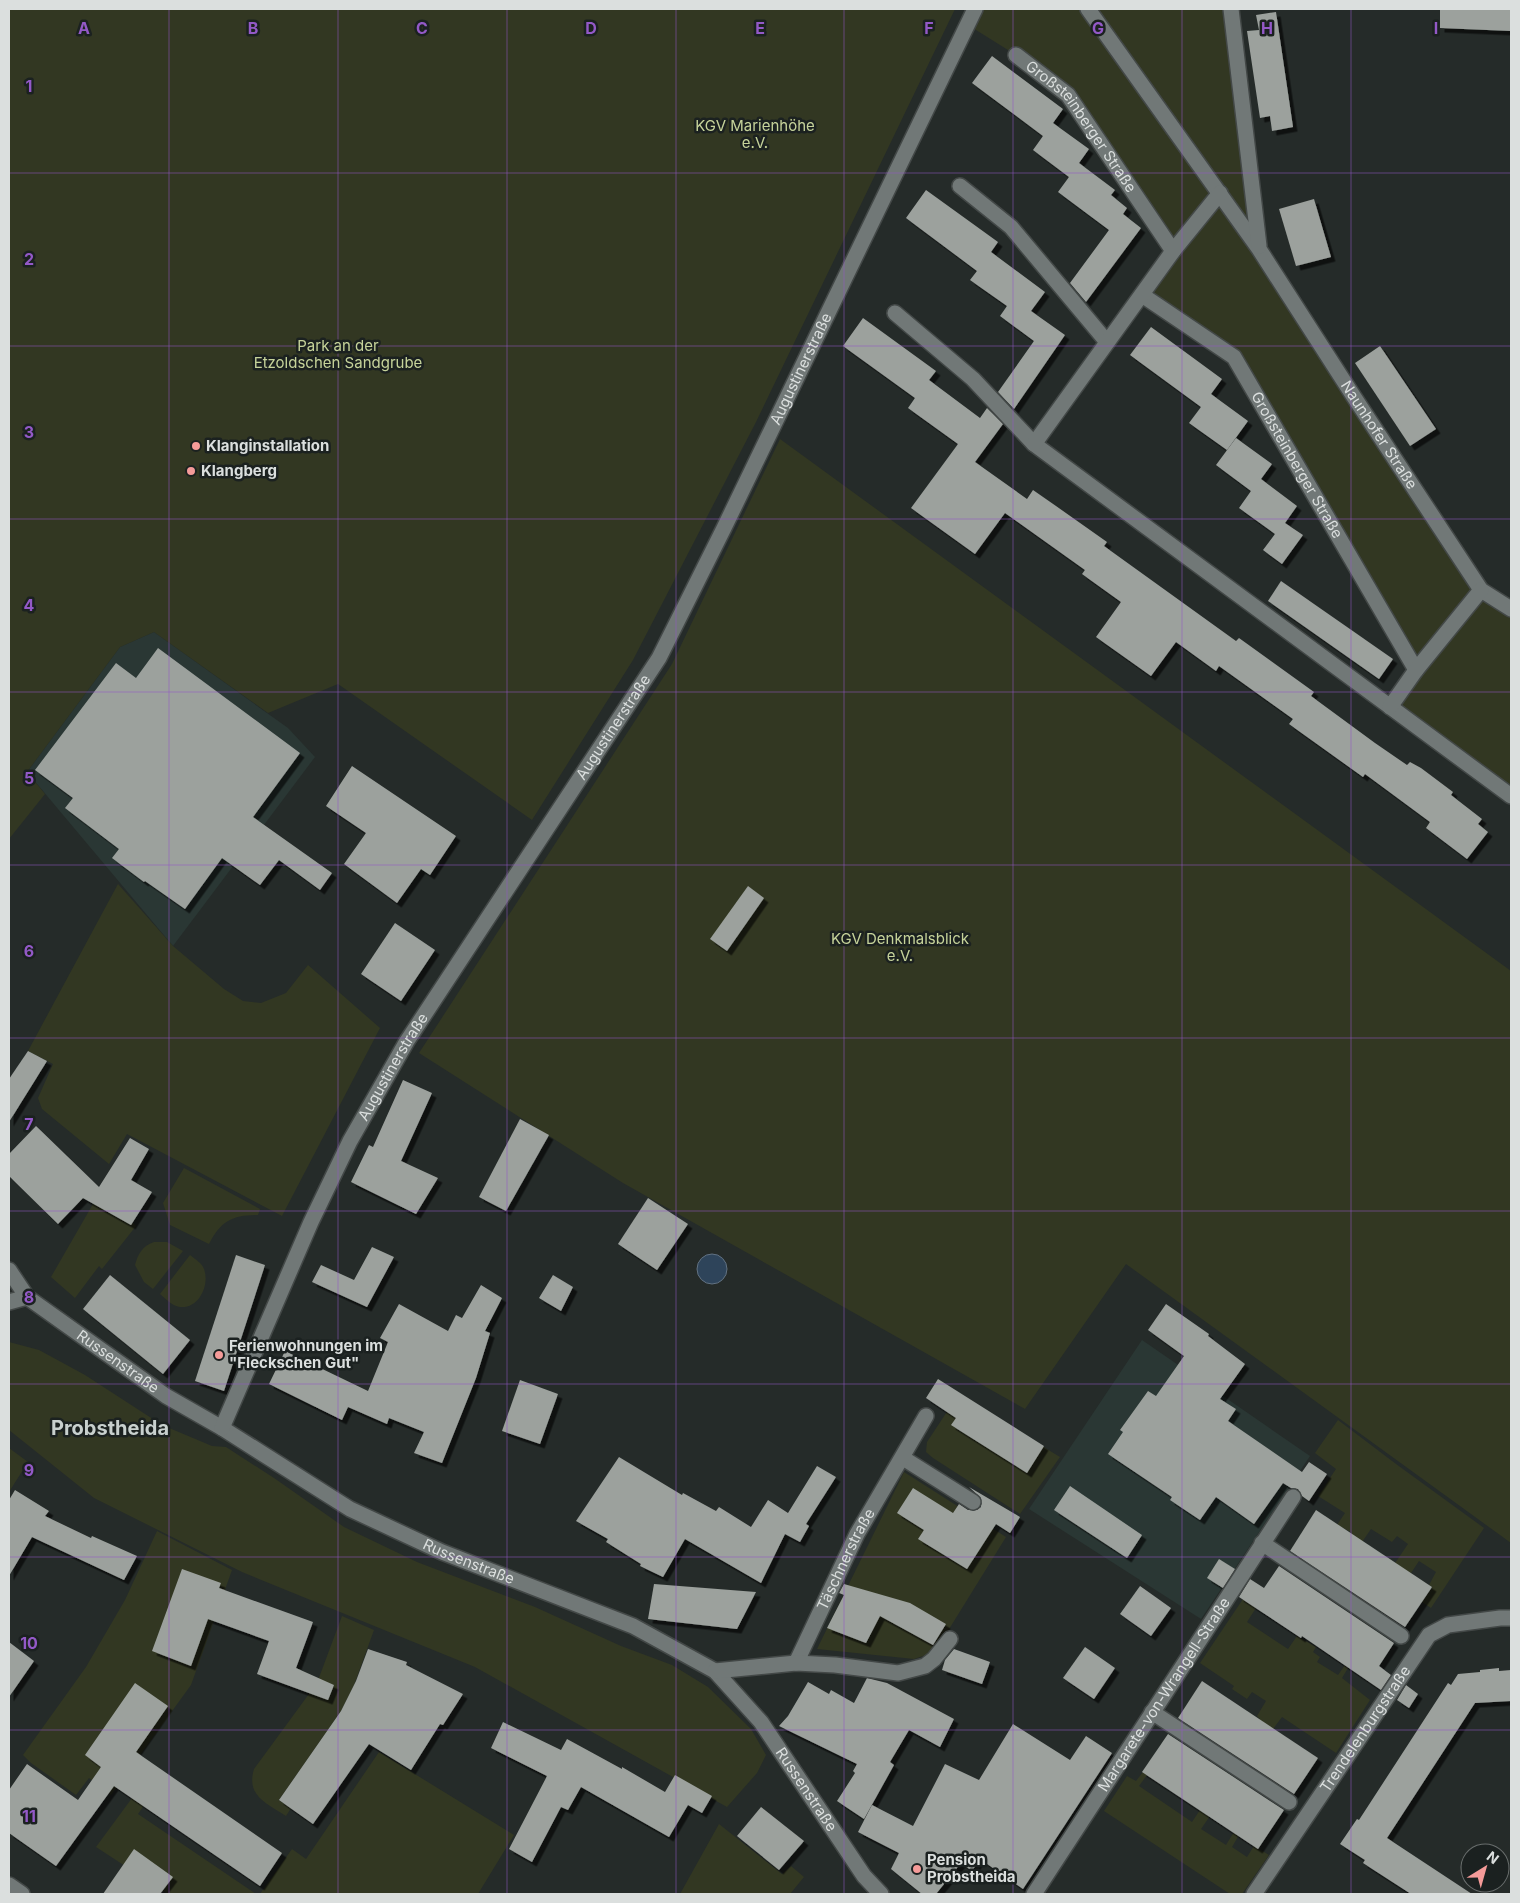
<svg xmlns="http://www.w3.org/2000/svg" width="1520" height="1903" font-family="Inter,sans-serif">
	<style>
		.built { fill: #2a3734 }
		.green { fill: #323722 }
		.water { fill: #2e445a; stroke: #627282 }
		.building { fill: #9ca19d; filter: url(#shadow) }
		.lines { fill: none; stroke-linecap: round; stroke-linejoin: round }
		.minor-casing { stroke: #434847; stroke-width: 18 }
		.tertiary-casing { stroke: #434847; stroke-width: 18 }
		.minor { stroke: #717877; stroke-width: 15 }
		.tertiary { stroke: #717877; stroke-width: 15 }
		.grid { fill: none; stroke: #9359c7; stroke-width: 1; stroke-opacity: 0.55 }
		.poi-dot { fill: #f59b99; stroke: #1b2120; stroke-width: 2 }
		.labels { text-anchor: middle; stroke-width: 5; stroke-linejoin: round; paint-order: stroke }
		.park-label { font-size: 15px; fill: #c6d39a; stroke: #1b2120 }
		.street-label { font-size: 15px; fill: #dbdfde; stroke: #1b2120 }
		.poi-label { font-size: 15px; font-weight: bold; fill: #dbdfde; stroke: #1b2120; text-anchor: start }
		.district-label { font-size: 20px; font-weight: bold; fill: #c8d0ce; stroke: #1b2120 }
		.grid-label { font-size: 16px; text-anchor: middle; font-weight: bold; fill: #9359c7; stroke: #1b2120; stroke-width: 5; stroke-linejoin: round; paint-order: stroke }
	</style>
	<defs>
		<filter id="shadow"><feDropShadow dx="4.5" dy="4.5" stdDeviation="0" flood-color="#0009"/></filter>
	</defs>
	<rect width="100%" height="100%" fill="#252b29"/>
	<g class="built">
		<path d="M 154,632 L 288,728 L 315,757 L 173,946 L 27,772 L 120,647 Z"/>
		<path d="M 1142,1340 L 1310,1456 L 1201,1619 L 1029,1509 Z"/>
	</g>
	<g class="green">
		<path d="M 9,9 L 955,9 L 756,422 L 633,660 L 532,820 L 338,684 L 268,713 L 154,632 L 120,647 L 27,772 L 45,794 L 9,839 Z"/>
		<path d="M 975,9 L 1231,9 L 1259,249 L 1481,590 L 1511,609 L 1511,796 L 1390,707 L 1416,669 L 1234,357 L 1142,295 L 1173,251 L 1068,95 L 1016,55 L 968,25 Z"/>
		<path d="M 780,439 L 1511,971 L 1511,1543 L 1126,1264 L 1025,1409 L 623,1183 L 419,1053 L 672,664 Z"/>
		<path d="M 118,884 L 173,946 L 224,989 L 243,1001 L 261,1003 L 286,993 L 308,965 L 380,1028 L 282,1216 L 127,1134 L 109,1164 L 42,1109 L 38,1098 L 53,1064 L 28,1051 Z"/>
		<path d="M 184,1168 L 260,1209 L 258,1215 C 232,1215 221,1221 209,1244 L 170,1225 L 163,1203 Z"/>
		<path d="M 112,1171 L 107,1209 L 133,1223 L 136,1226 L 102,1269 L 99,1266 L 75,1298 L 51,1277 Z"/>
		<path d="M 154,1242 L 167,1242 L 183,1251 L 153,1289 L 144,1282 L 135,1265 C 138,1254 142,1246 154,1242 Z"/>
		<path d="M 190,1255 C 196,1260 202,1263 204,1269 C 210,1285 199,1309 180,1307 C 172,1306 166,1299 160,1294 Z"/>
		<path d="M 9,1342 L 39,1350 L 85,1375 L 162,1425 L 212,1446 L 226,1447 L 274,1478 L 344,1527 L 417,1562 L 535,1607 L 621,1646 L 672,1665 L 708,1687 L 751,1729 L 766,1755 L 757,1773 L 727,1807 L 475,1667 L 242,1572 L 94,1498 L 9,1430 Z"/>
		<path d="M 958,1395 L 1060,1457 L 1020,1514 L 933,1458 L 926,1452 L 927,1442 Z"/>
		<path d="M 1338,1420 L 1396,1464 L 1484,1528 L 1431,1608 L 1422,1602 L 1432,1587 L 1429,1585 L 1436,1572 L 1419,1561 L 1411,1573 L 1407,1571 L 1389,1572 L 1408,1544 L 1397,1536 L 1392,1542 L 1371,1529 L 1339,1575 L 1350,1583 L 1346,1588 L 1324,1573 L 1351,1532 L 1337,1525 L 1345,1513 L 1318,1496 L 1336,1469 L 1315,1453 Z"/>
		<path d="M 9,1448 L 28,1462 L 9,1492 Z"/>
		<path d="M 904,1472 L 1006,1537 L 946,1634 L 929,1654 L 914,1659 L 817,1649 Z"/>
		<path d="M 157,1531 L 232,1570 L 191,1685 L 111,1795 L 89,1778 L 76,1795 L 31,1763 L 23,1755 L 86,1667 L 125,1600 Z"/>
		<path d="M 1243,1599 L 1256,1608 L 1247,1622 L 1288,1649 L 1297,1636 L 1316,1647 L 1313,1652 L 1320,1657 L 1317,1662 L 1338,1675 L 1345,1665 L 1348,1668 L 1342,1678 L 1370,1700 L 1336,1753 L 1282,1717 L 1273,1729 L 1259,1721 L 1260,1719 L 1257,1716 L 1266,1701 L 1252,1692 L 1247,1699 L 1232,1689 L 1234,1686 L 1200,1663 Z"/>
		<path d="M 342,1616 L 374,1630 L 354,1685 L 341,1711 L 279,1800 L 291,1808 L 286,1816 C 266,1803 246,1796 254,1769 L 317,1683 Z"/>
		<path d="M 379,1752 L 514,1835 L 478,1894 L 260,1894 L 292,1849 L 306,1859 Z"/>
		<path d="M 1143,1772 L 1147,1775 L 1139,1786 L 1192,1822 L 1200,1810 L 1210,1816 L 1201,1829 L 1226,1845 L 1234,1832 L 1239,1835 L 1232,1847 L 1247,1857 L 1254,1846 L 1269,1855 L 1242,1894 L 1230,1894 L 1104,1811 L 1127,1776 L 1136,1781 Z"/>
		<path d="M 149,1775 L 159,1783 L 138,1814 L 256,1894 L 168,1894 L 96,1847 Z"/>
		<path d="M 719,1824 L 782,1874 L 791,1866 L 804,1877 L 790,1894 L 680,1894 Z"/>
	</g>
	<circle class="water" cx="712" cy="1269" r="15"/>
	<g class="building">
		<path d="M 1440,9 L 1511,9 L 1511,31 L 1440,28 Z"/>
		<path d="M 1276,12 L 1293,127 L 1272,131 L 1270,116 L 1260,118 L 1247,31 L 1259,30 L 1256,15 Z"/>
		<path d="M 992,56 L 1063,109 L 1053,123 L 1089,149 L 1079,163 L 1115,190 L 1111,195 L 1127,208 L 1123,214 L 1141,228 L 1086,302 L 1070,283 L 1109,230 L 1058,192 L 1069,177 L 1033,150 L 1043,136 L 972,83 Z"/>
		<path d="M 926,190 L 998,242 L 991,252 L 1045,292 L 1031,311 L 1065,335 L 1014,409 L 998,392 L 1034,341 L 1000,316 L 1007,306 L 970,280 L 977,271 L 906,218 Z"/>
		<path d="M 1314,199 L 1331,257 L 1296,266 L 1279,209 Z"/>
		<path d="M 863,318 L 936,371 L 929,380 L 980,418 L 987,408 L 1003,424 L 975,462 L 1027,499 L 1033,490 L 1056,506 L 1107,542 L 1104,546 L 1236,641 L 1239,638 L 1314,692 L 1311,696 L 1375,743 L 1407,765 L 1410,762 L 1421,768 L 1453,792 L 1451,795 L 1482,819 L 1478,824 L 1488,832 L 1467,859 L 1426,828 L 1430,822 L 1365,774 L 1363,777 L 1289,724 L 1293,719 L 1219,666 L 1216,671 L 1176,642 L 1151,676 L 1096,637 L 1121,602 L 1082,574 L 1085,570 L 1005,513 L 975,554 L 911,508 L 958,444 L 908,408 L 915,398 L 843,346 Z"/>
		<path d="M 1151,327 L 1222,379 L 1211,394 L 1248,421 L 1227,450 L 1189,423 L 1201,407 L 1130,355 Z"/>
		<path d="M 1380,346 L 1436,429 L 1410,446 L 1355,363 Z"/>
		<path d="M 1236,438 L 1272,464 L 1261,479 L 1297,506 L 1285,523 L 1303,535 L 1282,564 L 1263,550 L 1275,534 L 1239,508 L 1251,491 L 1216,465 Z"/>
		<path d="M 1281,581 L 1393,659 L 1379,679 L 1268,601 Z"/>
		<path d="M 158,648 L 300,753 L 253,817 L 332,873 L 320,890 L 279,860 L 260,885 L 222,858 L 185,909 L 145,881 L 144,882 L 112,858 L 119,849 L 65,808 L 73,798 L 35,770 L 116,663 L 136,678 Z"/>
		<path d="M 352,766 L 456,836 L 430,875 L 421,869 L 397,903 L 344,864 L 366,833 L 326,806 Z"/>
		<path d="M 748,886 L 764,898 L 727,951 L 710,939 Z"/>
		<path d="M 395,923 L 435,950 L 401,1001 L 361,974 Z"/>
		<path d="M 28,1051 L 47,1061 L 9,1122 L 9,1079 Z"/>
		<path d="M 403,1080 L 432,1093 L 401,1161 L 438,1178 L 416,1214 L 351,1182 L 369,1145 L 373,1147 Z"/>
		<path d="M 520,1119 L 549,1135 L 506,1211 L 479,1197 Z"/>
		<path d="M 36,1126 L 99,1187 L 130,1138 L 149,1149 L 131,1180 L 152,1192 L 131,1225 L 83,1198 L 58,1224 L 9,1176 L 9,1154 Z"/>
		<path d="M 648,1198 L 688,1224 L 657,1270 L 618,1244 Z"/>
		<path d="M 372,1247 L 394,1257 L 367,1307 L 312,1282 L 321,1265 L 354,1280 Z"/>
		<path d="M 236,1255 L 265,1265 L 224,1391 L 195,1381 Z"/>
		<path d="M 110,1275 L 190,1340 L 163,1374 L 83,1309 Z"/>
		<path d="M 553,1275 L 573,1287 L 561,1311 L 539,1298 Z"/>
		<path d="M 481,1285 L 502,1298 L 485,1331 L 490,1333 L 476,1378 L 442,1463 L 414,1453 L 424,1432 L 389,1418 L 387,1424 L 348,1407 L 342,1420 L 269,1384 L 285,1351 L 368,1391 L 388,1342 L 380,1338 L 399,1304 L 448,1331 L 456,1315 L 462,1318 Z"/>
		<path d="M 1166,1304 L 1209,1334 L 1208,1336 L 1245,1364 L 1220,1399 L 1236,1409 L 1228,1421 L 1302,1472 L 1309,1462 L 1327,1474 L 1309,1501 L 1302,1496 L 1298,1489 L 1291,1488 L 1283,1483 L 1254,1524 L 1216,1497 L 1200,1520 L 1170,1500 L 1172,1497 L 1108,1454 L 1123,1432 L 1120,1430 L 1148,1391 L 1156,1396 L 1184,1356 L 1148,1330 Z"/>
		<path d="M 938,1379 L 1044,1446 L 1027,1473 L 951,1425 L 956,1418 L 926,1398 Z"/>
		<path d="M 520,1380 L 558,1394 L 540,1444 L 502,1431 Z"/>
		<path d="M 619,1457 L 682,1495 L 683,1493 L 716,1511 L 719,1507 L 751,1527 L 768,1500 L 788,1513 L 817,1466 L 836,1477 L 806,1524 L 809,1526 L 800,1542 L 785,1534 L 761,1583 L 685,1539 L 663,1577 L 640,1566 L 641,1564 L 606,1542 L 608,1539 L 576,1521 Z"/>
		<path d="M 1070,1486 L 1142,1535 L 1127,1558 L 1054,1510 Z"/>
		<path d="M 969,1487 L 1020,1517 L 1010,1533 L 996,1524 L 967,1569 L 918,1539 L 924,1530 L 897,1513 L 913,1488 L 953,1513 L 959,1504 L 968,1510 L 977,1510 L 981,1507 L 981,1498 Z"/>
		<path d="M 15,1490 L 49,1511 L 45,1516 L 91,1538 L 92,1536 L 137,1556 L 124,1580 L 32,1537 L 9,1576 L 9,1500 Z"/>
		<path d="M 1316,1510 L 1432,1587 L 1405,1627 L 1290,1551 Z"/>
		<path d="M 1219,1559 L 1235,1569 L 1223,1588 L 1207,1578 Z"/>
		<path d="M 1279,1566 L 1394,1643 L 1379,1666 L 1391,1675 L 1381,1690 L 1302,1636 L 1301,1638 L 1239,1597 L 1250,1579 L 1264,1588 Z"/>
		<path d="M 182,1569 L 221,1583 L 219,1588 L 313,1622 L 296,1668 L 334,1685 L 328,1700 L 257,1674 L 269,1641 L 208,1619 L 191,1666 L 152,1651 Z"/>
		<path d="M 654,1584 L 756,1592 L 737,1629 L 648,1619 Z"/>
		<path d="M 844,1584 L 910,1603 L 946,1624 L 933,1645 L 880,1616 L 866,1643 L 827,1628 L 844,1595 L 839,1593 Z"/>
		<path d="M 1140,1586 L 1171,1608 L 1151,1636 L 1120,1614 Z"/>
		<path d="M 9,1642 L 34,1661 L 9,1697 Z"/>
		<path d="M 1085,1647 L 1115,1668 L 1094,1699 L 1063,1678 Z"/>
		<path d="M 368,1649 L 407,1662 L 406,1665 L 463,1694 L 443,1725 L 440,1724 L 411,1770 L 369,1744 L 313,1824 L 279,1800 L 341,1711 L 356,1681 Z"/>
		<path d="M 954,1649 L 990,1662 L 982,1684 L 942,1670 L 945,1660 Z"/>
		<path d="M 1499,1668 L 1499,1671 L 1511,1670 L 1511,1701 L 1475,1703 L 1387,1838 L 1472,1894 L 1411,1894 L 1363,1863 L 1365,1860 L 1340,1844 L 1357,1819 L 1359,1820 L 1448,1683 L 1451,1685 L 1458,1674 L 1480,1672 L 1480,1670 Z"/>
		<path d="M 867,1678 L 887,1683 L 954,1719 L 940,1747 L 909,1730 L 890,1762 L 894,1765 L 864,1819 L 837,1801 L 855,1773 L 853,1771 L 857,1764 L 779,1726 L 788,1716 L 808,1682 L 829,1694 L 831,1690 L 854,1703 Z"/>
		<path d="M 1202,1681 L 1318,1758 L 1294,1794 L 1178,1718 Z"/>
		<path d="M 135,1683 L 168,1706 L 136,1752 L 282,1853 L 260,1886 L 114,1786 L 56,1866 L 9,1833 L 9,1790 L 27,1764 L 78,1800 L 101,1767 L 85,1755 Z"/>
		<path d="M 1406,1685 L 1418,1694 L 1409,1708 L 1397,1700 Z"/>
		<path d="M 503,1722 L 561,1750 L 567,1739 L 622,1769 L 622,1767 L 665,1792 L 675,1775 L 712,1796 L 702,1813 L 688,1805 L 669,1837 L 581,1787 L 568,1810 L 561,1807 L 532,1862 L 509,1849 L 547,1776 L 491,1748 Z"/>
		<path d="M 1013,1724 L 1070,1760 L 1086,1736 L 1112,1753 L 1023,1889 L 980,1859 L 972,1871 L 961,1863 L 936,1894 L 922,1894 L 891,1869 L 899,1853 L 858,1832 L 872,1805 L 913,1826 L 945,1764 L 979,1780 Z"/>
		<path d="M 1168,1734 L 1284,1810 L 1258,1849 L 1142,1772 Z"/>
		<path d="M 761,1807 L 804,1841 L 779,1870 L 737,1836 Z"/>
		<path d="M 134,1849 L 173,1877 L 160,1894 L 103,1894 Z"/>
	</g>
	<g class="lines">
		<g class="minor-casing">
			<g id="minor">
				<path id="s1" d="M 1088,9 L 1259,249 L 1354,397 L 1481,590 L 1511,609"/>
				<path d="M 1231,9 L 1259,246"/>
				<path id="s2" d="M 1016,55 L 1068,95 L 1173,251"/>
				<path d="M 960,186 L 1011,227 L 1107,342"/>
				<path id="s3" d="M 1142,295 L 1234,357 L 1416,670"/>
				<path d="M 895,313 L 973,379 L 1034,444 L 1511,796"/>
				<path d="M 1034,444 L 1173,251 L 1220,193"/>
				<path d="M 1390,707 L 1416,670 L 1481,590"/>
				<path id="s4" d="M 9,1270 L 27,1297 L 166,1396 L 222,1428 L 350,1509 L 442,1552 L 633,1626 L 715,1671 L 761,1722 L 864,1876 L 881,1894"/>
				<path d="M 9,1302 L 27,1297"/>
				<path id="s5" d="M 222,1428 L 311,1222 L 350,1141 L 407,1041 L 659,658 L 724,528 L 975,9"/>
				<path d="M 903,1458 L 973,1502"/>
				<path d="M 1262,1543 L 1401,1636"/>
				<path id="s6" d="M 796,1663 L 857,1534 L 926,1416"/>
				<path d="M 715,1671 L 796,1663 L 835,1665 L 898,1673 L 925,1666 L 934,1659 L 950,1639"/>
				<path d="M 1152,1712 L 1289,1802"/>
				<path id="s7" d="M 1034,1894 L 1293,1497"/>
				<path id="s8" d="M 1254,1894 L 1429,1635 L 1448,1625 L 1500,1618 L 1511,1618"/>
			</g>
		</g>
		<g class="tertiary-casing">
			<path id="tertiary" d="M 9,1885 L 22,1894"/>
		</g>
		<use href="#minor" class="minor"/>
		<use href="#tertiary" class="tertiary"/>
	</g>
	<path class="grid" d="M 169,9 L 169,1894M 338,9 L 338,1894M 507,9 L 507,1894M 676,9 L 676,1894M 844,9 L 844,1894M 1013,9 L 1013,1894M 1182,9 L 1182,1894M 1351,9 L 1351,1894M 9,173 L 1511,173M 9,346 L 1511,346M 9,519 L 1511,519M 9,692 L 1511,692M 9,865 L 1511,865M 9,1038 L 1511,1038M 9,1211 L 1511,1211M 9,1384 L 1511,1384M 9,1557 L 1511,1557M 9,1730 L 1511,1730"/>
	<g class="poi-dot">
		<circle cx="196" cy="446" r="5"/>
		<circle cx="191" cy="471" r="5"/>
		<circle cx="219" cy="1355" r="5"/>
		<circle cx="917" cy="1869" r="5"/>
	</g>
	<g class="labels">
		<g class="park-label">
			<text x="755" y="131">KGV Marienhöhe<tspan x="755" dy="17">e.V.</tspan></text>
			<text x="338" y="351">Park an der<tspan x="338" dy="17">Etzoldschen Sandgrube</tspan></text>
			<text x="900" y="944">KGV Denkmalsblick<tspan x="900" dy="17">e.V.</tspan></text>
		</g>
		<g class="street-label">
			<text dy="5" stroke="none"><textPath href="#s2" startOffset="98">Großsteinberger Straße</textPath></text>
			<text dy="5" stroke="none"><textPath href="#s5" startOffset="1210">Augustinerstraße</textPath></text>
			<text dy="5" stroke="none"><textPath href="#s1" startOffset="516">Naunhofer Straße</textPath></text>
			<text dy="5" stroke="none"><textPath href="#s3" startOffset="236">Großsteinberger Straße</textPath></text>
			<text dy="5" stroke="none"><textPath href="#s5" startOffset="805">Augustinerstraße</textPath></text>
			<text dy="5" stroke="none"><textPath href="#s5" startOffset="400">Augustinerstraße</textPath></text>
			<text dy="5" stroke="none"><textPath href="#s4" startOffset="144">Russenstraße</textPath></text>
			<text dy="5" stroke="none"><textPath href="#s6" startOffset="115">Täschnerstraße</textPath></text>
			<text dy="5" stroke="none"><textPath href="#s4" startOffset="549">Russenstraße</textPath></text>
			<text dy="5" stroke="none"><textPath href="#s7" startOffset="238">Margarete-von-Wrangell-Straße</textPath></text>
			<text dy="5" stroke="none"><textPath href="#s8" startOffset="199">Trendelenburgstraße</textPath></text>
			<text dy="5" stroke="none"><textPath href="#s4" startOffset="969">Russenstraße</textPath></text>
		</g>
		<g class="poi-label">
			<text x="206" y="451">Klanginstallation</text>
			<text x="201" y="476">Klangberg</text>
			<text x="229" y="1351">Ferienwohnungen im<tspan x="229" dy="17">"Fleckschen Gut"</tspan></text>
			<text x="927" y="1865">Pension<tspan x="927" dy="17">Probstheida</tspan></text>
		</g>
		<g class="district-label">
			<text x="110" y="1435">Probstheida</text>
		</g>
	</g>
	<g class="grid-label">
		<text x="84" y="34">A</text>
		<text x="253" y="34">B</text>
		<text x="422" y="34">C</text>
		<text x="591" y="34">D</text>
		<text x="760" y="34">E</text>
		<text x="929" y="34">F</text>
		<text x="1098" y="34">G</text>
		<text x="1267" y="34">H</text>
		<text x="1436" y="34">I</text>
		<text x="29" y="92">1</text>
		<text x="29" y="265">2</text>
		<text x="29" y="438">3</text>
		<text x="29" y="611">4</text>
		<text x="29" y="784">5</text>
		<text x="29" y="957">6</text>
		<text x="29" y="1130">7</text>
		<text x="29" y="1303">8</text>
		<text x="29" y="1476">9</text>
		<text x="29" y="1649">10</text>
		<text x="29" y="1822">11</text>
	</g>
	<rect width="1520" height="1903" fill="none" stroke="#dbdfde" stroke-width="20"/>
	<g transform="translate(1485 1868) rotate(37)"><circle r="24" fill="#1b2120" stroke="#686d6c"/>
	<path d="M0-4L9 19L0 12L-9 19Z" fill="#f59b99"/>
	<text y="-8" font-size="14" font-weight="bold" text-anchor="middle" fill="#dbdfde">N</text>
	</g>
</svg>
